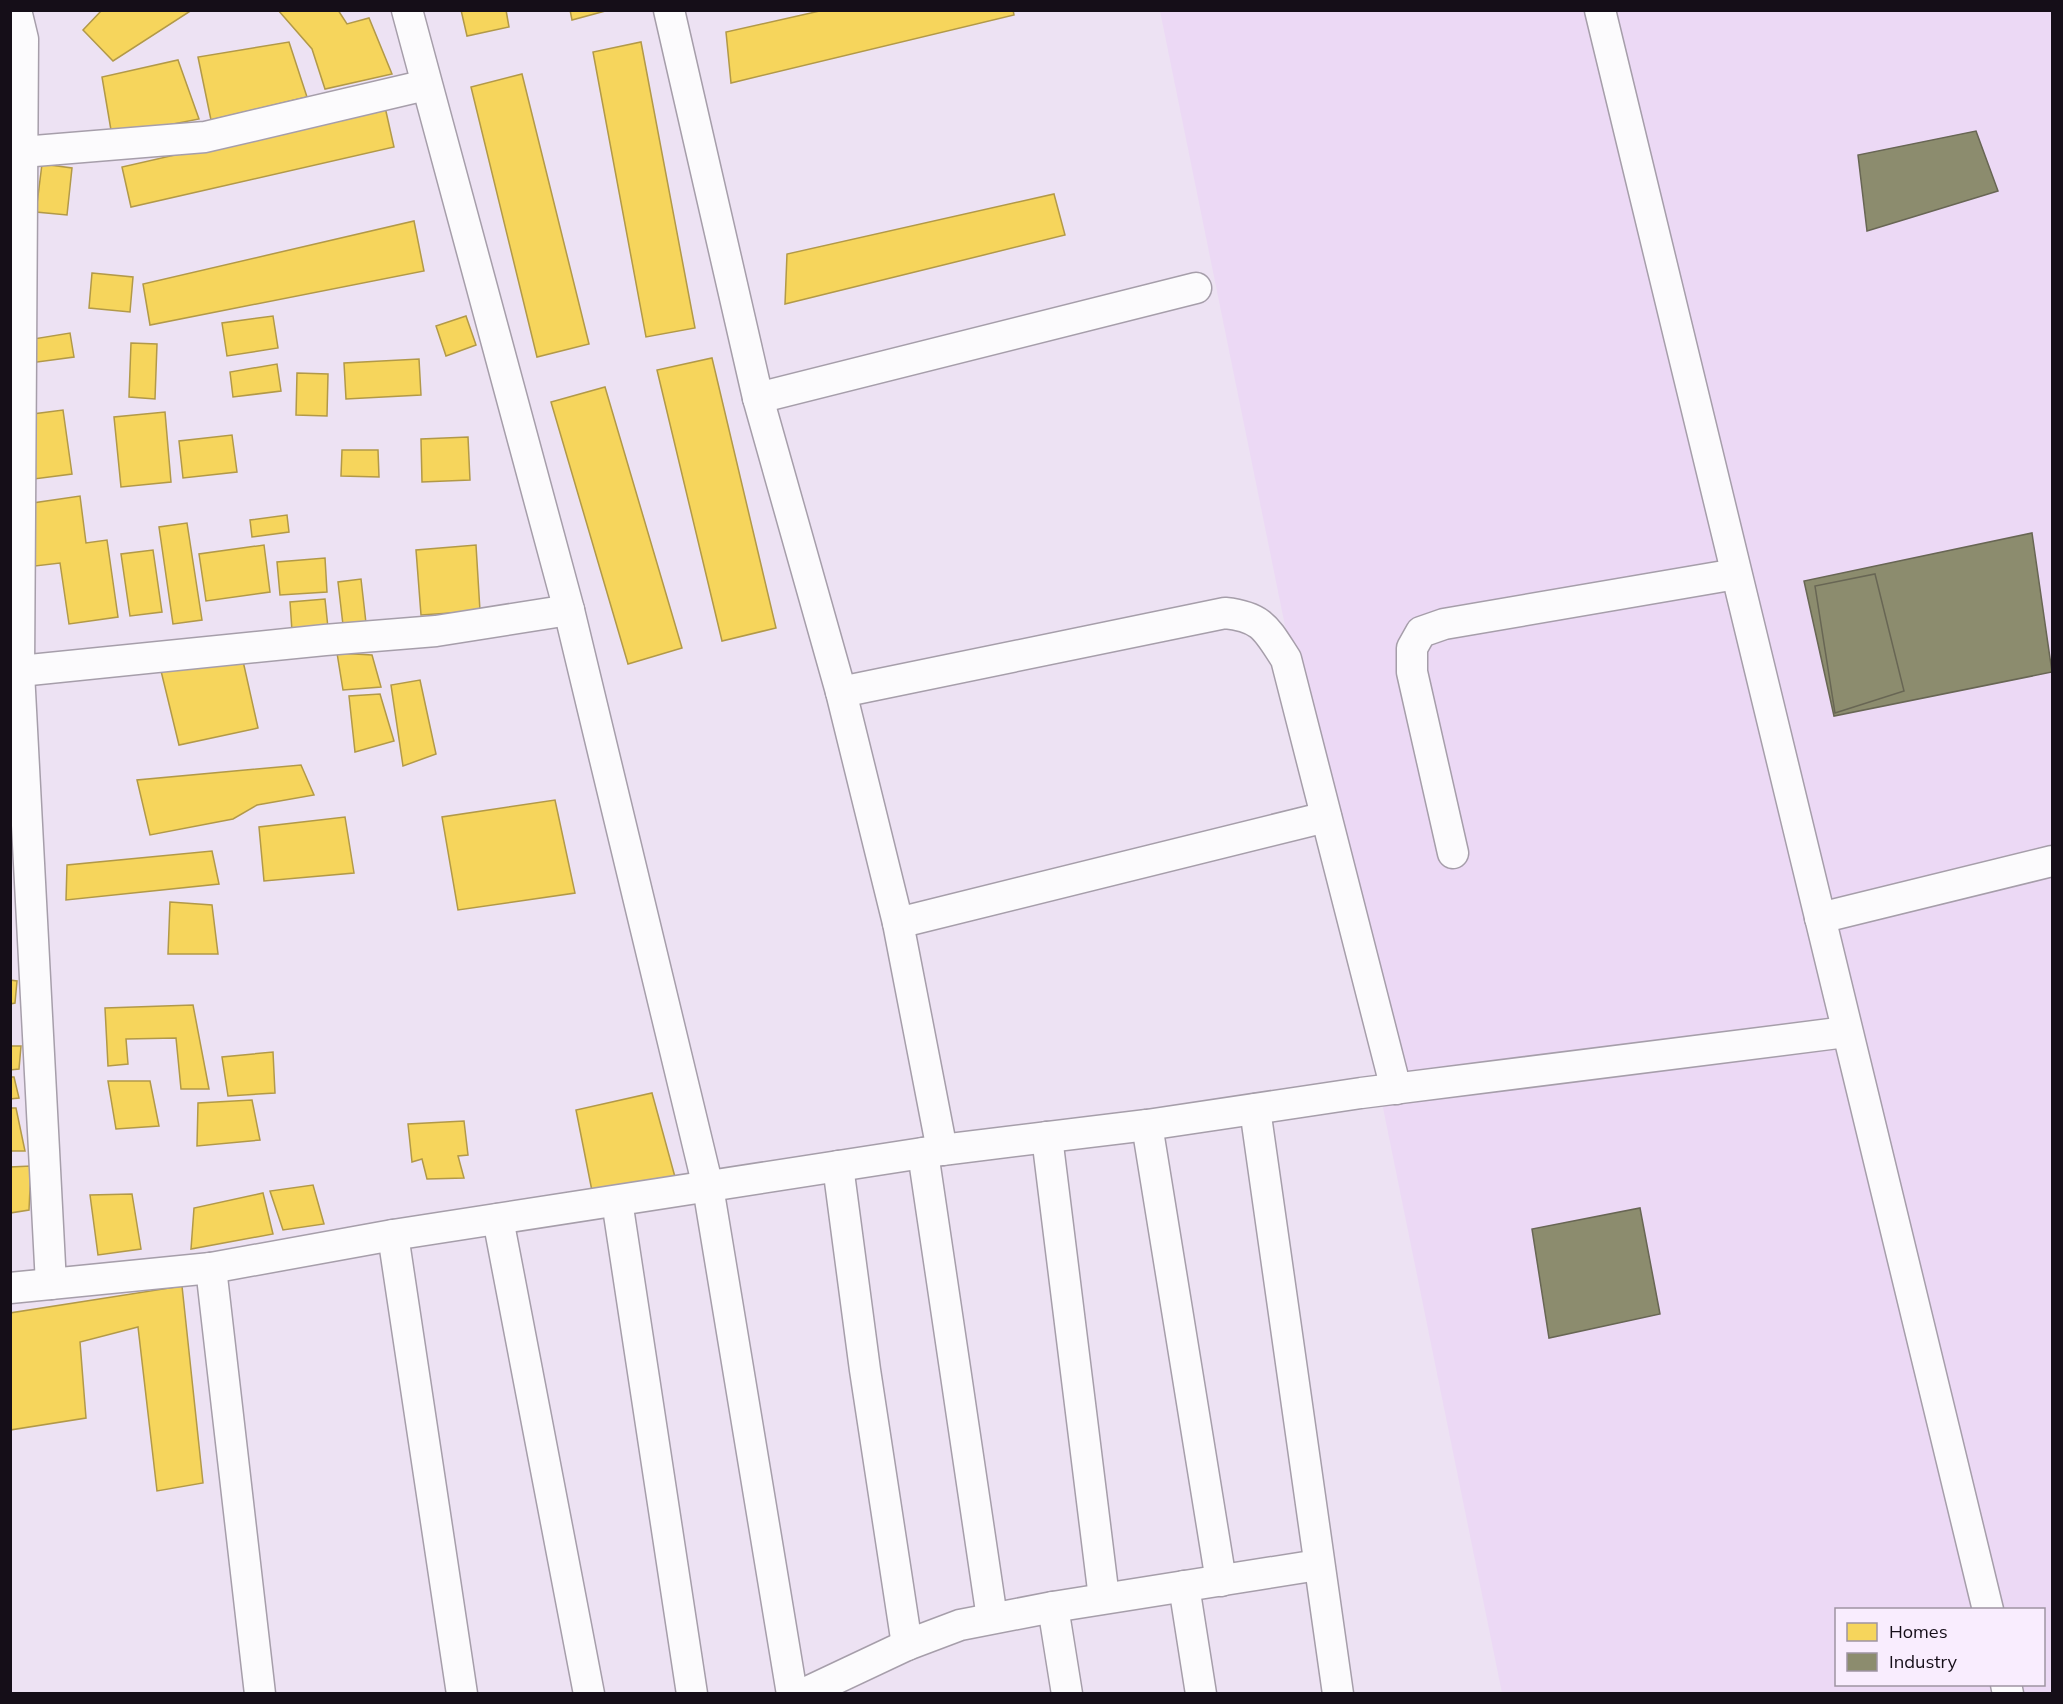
<svg xmlns="http://www.w3.org/2000/svg" width="2063" height="1704" font-family="Mulish,sans-serif">
	<style>
		.built { fill: #ecd9f5; fill-rule: evenodd }
		.homes { fill: #f6d55c; stroke: #b29948; stroke-width: 1.5 }
		.industry { fill: #8c8c6e; stroke: #686654; stroke-width: 1.5 }
		.lines { fill: none; stroke-linecap: round; stroke-linejoin: round }
		.street-casing { stroke: #a69eaa; stroke-width: 33 }
		.street { stroke: #fcfbfd; stroke-width: 30 }
	</style>
	<rect width="100%" height="100%" fill="#ede2f3"/>
	<path class="built" d="M 1160,11 L 2052,11 L 2052,1693 L 1502,1693 ZM 1836,1610 L 2044,1610 L 2044,1684 L 1836,1684 Z"/>
	<g class="homes">
		<path d="M 102,10 L 192,10 L 113,61 L 83,30 Z"/>
		<path d="M 278,10 L 338,10 L 347,24 L 369,18 L 392,74 L 325,89 L 312,49 Z"/>
		<path d="M 461,10 L 506,10 L 509,27 L 467,36 Z"/>
		<path d="M 570,10 L 609,10 L 572,20 Z"/>
		<path d="M 824,10 L 1013,10 L 1014,15 L 731,83 L 726,32 Z"/>
		<path d="M 289,42 L 307,97 L 211,120 L 198,57 Z"/>
		<path d="M 641,42 L 695,328 L 646,337 L 593,52 Z"/>
		<path d="M 178,60 L 199,119 L 112,136 L 102,77 Z"/>
		<path d="M 522,74 L 589,344 L 537,357 L 471,87 Z"/>
		<path d="M 385,107 L 394,147 L 131,207 L 122,167 Z"/>
		<path d="M 42,164 L 72,168 L 67,215 L 36,212 Z"/>
		<path d="M 1054,194 L 1065,235 L 785,304 L 787,254 Z"/>
		<path d="M 414,221 L 424,271 L 150,325 L 143,284 Z"/>
		<path d="M 92,273 L 133,277 L 130,312 L 89,308 Z"/>
		<path d="M 273,316 L 278,348 L 227,356 L 222,323 Z"/>
		<path d="M 466,316 L 476,345 L 446,356 L 436,326 Z"/>
		<path d="M 70,333 L 74,357 L 30,363 L 27,340 Z"/>
		<path d="M 131,343 L 157,344 L 155,399 L 129,397 Z"/>
		<path d="M 712,358 L 776,628 L 722,641 L 657,370 Z"/>
		<path d="M 419,359 L 421,395 L 346,399 L 344,363 Z"/>
		<path d="M 277,364 L 281,391 L 233,397 L 230,372 Z"/>
		<path d="M 297,373 L 328,374 L 327,416 L 296,415 Z"/>
		<path d="M 605,387 L 682,648 L 628,664 L 551,402 Z"/>
		<path d="M 63,410 L 72,474 L 34,479 L 25,415 Z"/>
		<path d="M 165,412 L 171,482 L 121,487 L 114,417 Z"/>
		<path d="M 232,435 L 237,472 L 183,478 L 179,441 Z"/>
		<path d="M 468,437 L 470,480 L 422,482 L 421,439 Z"/>
		<path d="M 342,450 L 378,450 L 379,477 L 341,476 Z"/>
		<path d="M 80,496 L 86,543 L 107,540 L 118,617 L 69,624 L 60,563 L 35,566 L 26,504 Z"/>
		<path d="M 287,515 L 289,532 L 252,537 L 250,520 Z"/>
		<path d="M 187,523 L 202,620 L 173,624 L 159,527 Z"/>
		<path d="M 264,545 L 270,592 L 206,601 L 199,554 Z"/>
		<path d="M 476,545 L 480,611 L 421,615 L 416,550 Z"/>
		<path d="M 153,550 L 162,612 L 130,616 L 121,554 Z"/>
		<path d="M 325,558 L 327,592 L 280,595 L 277,562 Z"/>
		<path d="M 361,579 L 366,623 L 343,625 L 338,582 Z"/>
		<path d="M 325,599 L 328,628 L 292,631 L 290,602 Z"/>
		<path d="M 337,653 L 372,655 L 381,687 L 343,690 Z"/>
		<path d="M 243,661 L 258,728 L 179,745 L 161,671 Z"/>
		<path d="M 420,680 L 436,754 L 403,766 L 391,685 Z"/>
		<path d="M 380,694 L 394,741 L 355,752 L 349,696 Z"/>
		<path d="M 301,765 L 314,795 L 257,805 L 233,819 L 150,835 L 137,780 Z"/>
		<path d="M 555,800 L 575,893 L 458,910 L 442,817 Z"/>
		<path d="M 345,817 L 354,873 L 264,881 L 259,827 Z"/>
		<path d="M 212,851 L 219,884 L 66,900 L 67,865 Z"/>
		<path d="M 170,902 L 212,905 L 218,954 L 168,954 Z"/>
		<path d="M 10,980 L 17,981 L 15,1003 L 10,1004 Z"/>
		<path d="M 193,1005 L 209,1089 L 181,1089 L 176,1038 L 126,1039 L 128,1064 L 108,1066 L 105,1008 Z"/>
		<path d="M 10,1046 L 21,1046 L 19,1069 L 10,1070 Z"/>
		<path d="M 273,1052 L 275,1093 L 228,1096 L 222,1057 Z"/>
		<path d="M 10,1077 L 14,1077 L 19,1098 L 10,1099 Z"/>
		<path d="M 108,1081 L 150,1081 L 159,1126 L 116,1129 Z"/>
		<path d="M 652,1093 L 675,1177 L 593,1196 L 576,1110 Z"/>
		<path d="M 252,1100 L 260,1140 L 197,1146 L 198,1103 Z"/>
		<path d="M 10,1108 L 16,1108 L 25,1151 L 10,1151 Z"/>
		<path d="M 464,1121 L 468,1155 L 458,1156 L 464,1178 L 427,1179 L 422,1159 L 412,1162 L 408,1124 Z"/>
		<path d="M 31,1166 L 29,1210 L 10,1213 L 10,1167 Z"/>
		<path d="M 313,1185 L 324,1224 L 283,1230 L 270,1191 Z"/>
		<path d="M 263,1193 L 273,1234 L 191,1249 L 194,1208 Z"/>
		<path d="M 132,1194 L 141,1249 L 98,1255 L 90,1195 Z"/>
		<path d="M 182,1286 L 203,1483 L 157,1491 L 138,1327 L 80,1342 L 86,1418 L 10,1430 L 10,1313 Z"/>
	</g>
	<g class="industry">
		<path d="M 1976,131 L 1998,191 L 1867,231 L 1858,155 Z"/>
		<path d="M 2032,533 L 2052,672 L 1834,716 L 1804,581 Z"/>
		<path d="M 1875,574 L 1904,691 L 1835,713 L 1815,586 Z"/>
		<path d="M 1640,1208 L 1660,1314 L 1549,1338 L 1532,1229 Z"/>
	</g>
	<g class="lines">
		<g class="street-casing">
			<g id="street">
				<path d="M 16,10 L 23,39 L 19,672 L 51,1284"/>
				<path d="M 407,10 L 569,610 L 708,1187 L 792,1694"/>
				<path d="M 669,10 L 758,398 L 841,692 L 898,923 L 942,1150"/>
				<path d="M 1600,10 L 1988,1610"/>
				<path d="M 10,153 L 205,137 L 426,85"/>
				<path d="M 758,398 L 1196,288"/>
				<path d="M 10,672 L 325,640 L 436,631 L 569,610"/>
				<path d="M 841,692 L 1225,613 C 1263,617 1267,630 1286,659 L 1396,1089"/>
				<path d="M 1453,853 L 1412,672 L 1412,648 L 1421,632 L 1444,624 L 1736,574"/>
				<path d="M 1820,918 L 2052,861"/>
				<path d="M 898,923 L 1326,817"/>
				<path d="M 1255,1109 L 1338,1694"/>
				<path d="M 1147,1125 L 1221,1581"/>
				<path d="M 1047,1137 L 1104,1598"/>
				<path d="M 923,1153 L 992,1618"/>
				<path d="M 838,1166 L 865,1370 L 907,1645"/>
				<path d="M 617,1201 L 692,1694"/>
				<path d="M 498,1219 L 589,1694"/>
				<path d="M 393,1235 L 462,1694"/>
				<path d="M 211,1268 L 260,1694"/>
				<path d="M 10,1288 L 211,1268 L 393,1235 L 942,1150 L 1147,1125 L 1361,1093 L 1846,1032"/>
				<path d="M 1184,1586 L 1201,1694"/>
				<path d="M 1053,1607 L 1067,1694"/>
				<path d="M 2006,1684 L 2008,1694"/>
				<path d="M 803,1694 L 907,1645 L 960,1625 L 1053,1607 L 1318,1565"/>
			</g>
		</g>
		<use href="#street" class="street"/>
	</g>
	<rect width="2063" height="1704" fill="none" stroke="#150e18" stroke-width="24"/>
	<rect x="1835" y="1608" width="210" height="78" fill="#f9edfe" stroke="#9e94a2" stroke-width="1.5"/>
	<rect x="1847" y="1623" width="30" height="18" fill="#f6d55c" stroke="#9e94a2" stroke-width="1.5"/>
	<text x="1889" y="1638" font-size="18" fill="#150e18">Homes</text>
	<rect x="1847" y="1653" width="30" height="18" fill="#8c8c6e" stroke="#9e94a2" stroke-width="1.5"/>
	<text x="1889" y="1668" font-size="18" fill="#150e18">Industry</text>
</svg>
